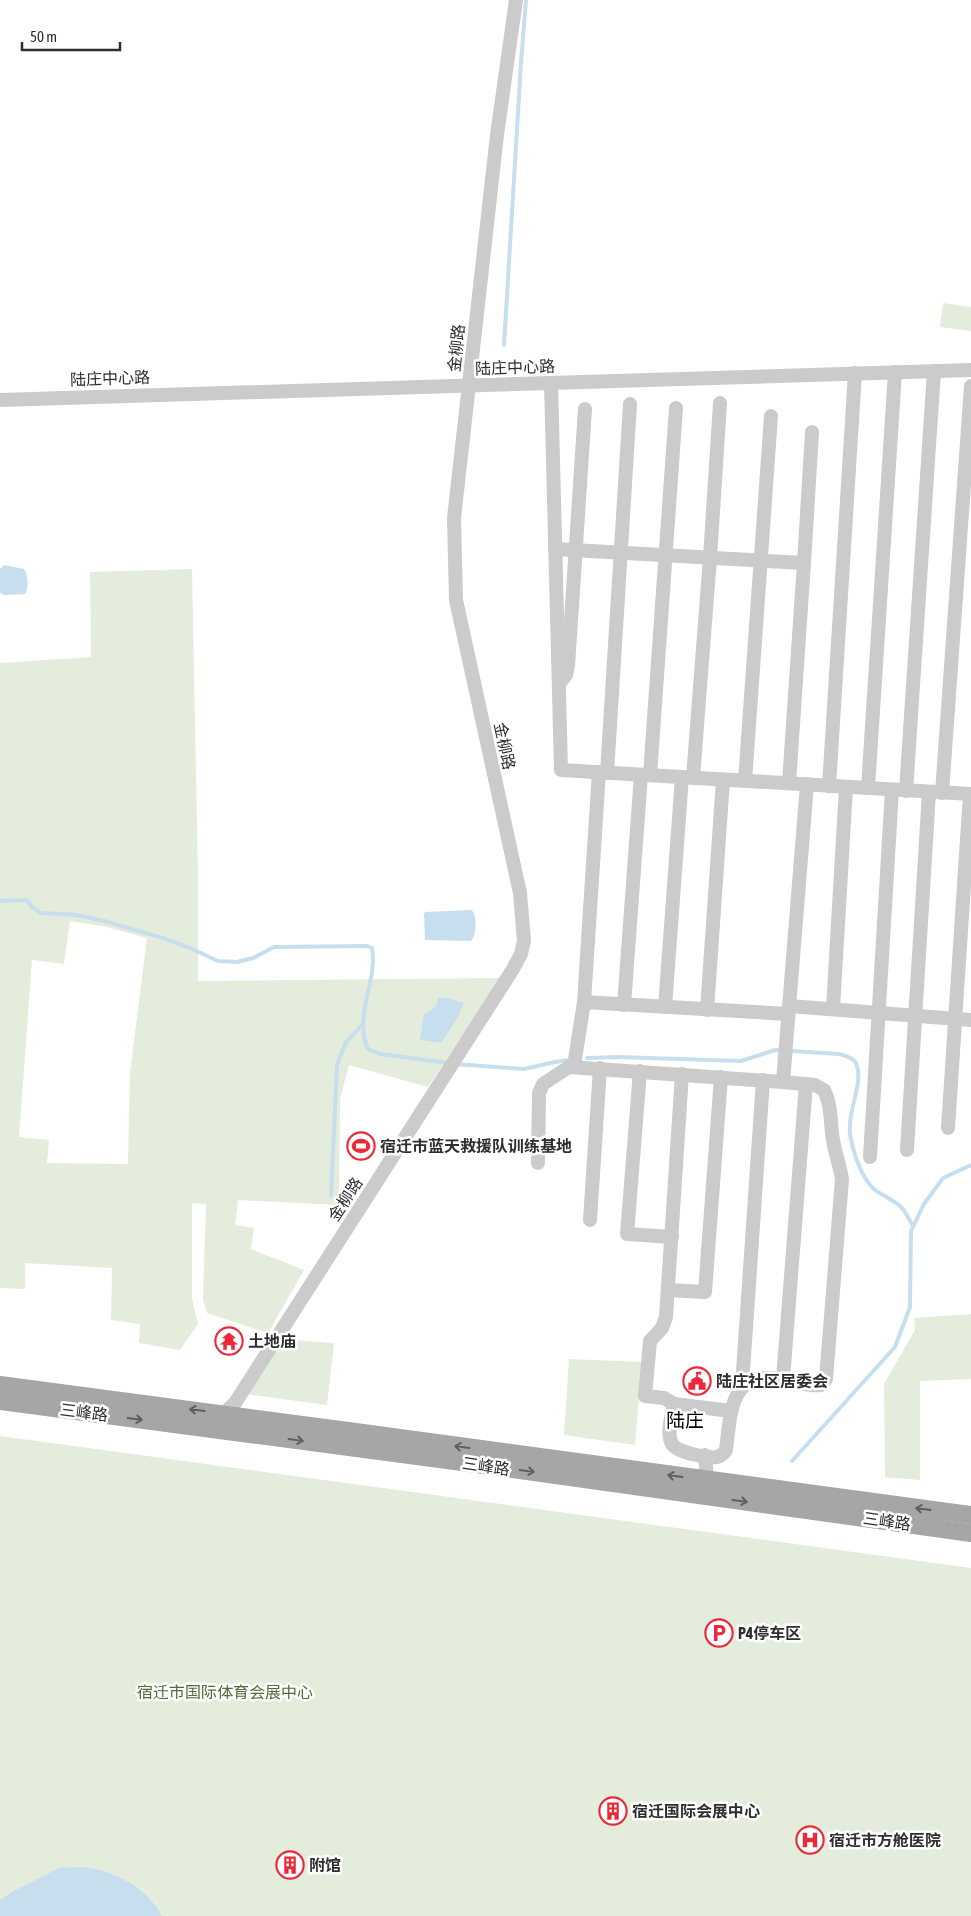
<svg xmlns="http://www.w3.org/2000/svg" width="971" height="1916" font-family="'Asap Condensed','Noto Sans SC',sans-serif">
	<style>
		.green { fill: #e4ecdb; fill-rule: evenodd }
		.water { fill: #c6deed }
		.lines { fill: none; stroke-linecap: round; stroke-linejoin: round }
		.stream { stroke: #c6deed; stroke-width: 4 }
		.minor { stroke: #cbcbcb; stroke-width: 14 }
		.major { stroke: #a6a6a6; stroke-width: 18 }
		.oneway { stroke: #5e5e5e }
		.labels { text-anchor: middle; stroke-width: 5; stroke-linejoin: round; paint-order: stroke }
		.street-label { font-size: 16px; fill: #2e2e2e; stroke: #fff }
		.poi-label { font-size: 16px; font-weight: bold; fill: #2e2e2e; stroke: #fff; text-anchor: start }
		.park-label { font-size: 16px; fill: #526b3a; stroke: #fff }
		.quarter-label { font-size: 19px; fill: #000; stroke: #fff }
	</style>
	<rect width="100%" height="100%" fill="#fff"/>
	<g class="green">
		<path d="M 943,303 L 971,307 L 971,331 L 940,327 Z"/>
		<path d="M 192,569 L 198,877 L 198,981 L 500,978 L 428,1087 L 349,1065 L 340,1099 L 339,1205 L 238,1200 L 235,1225 L 254,1228 L 251,1249 L 304,1270 L 268,1333 L 207,1313 L 203,1299 L 206,1204 L 192,1203 L 192,1299 L 198,1324 L 180,1350 L 139,1343 L 140,1324 L 111,1320 L 112,1268 L 25,1263 L 25,1289 L 0,1288 L 0,663 L 91,657 L 90,572 ZM 70,921 L 107,927 L 147,938 L 130,1072 L 128,1164 L 47,1163 L 49,1140 L 19,1137 L 32,960 L 64,964 Z"/>
		<path d="M 971,1314 L 971,1379 L 920,1381 L 920,1480 L 885,1477 L 884,1384 L 915,1330 L 914,1318 Z"/>
		<path d="M 281,1339 L 334,1343 L 327,1405 L 245,1394 Z"/>
		<path d="M 569,1359 L 642,1362 L 635,1445 L 564,1435 Z"/>
		<path d="M 0,1436 L 971,1568 L 971,1916 L 0,1916 Z"/>
	</g>
	<g class="water">
		<path d="M 4,565 L 24,569 C 28,575 29,588 25,594 L 4,595 L 0,593 L 0,569 Z"/>
		<path d="M 472,910 C 477,918 477,934 471,941 L 425,940 L 424,914 L 425,912 Z"/>
		<path d="M 437,998 L 447,998 L 464,1003 L 458,1017 L 441,1043 L 420,1040 L 424,1014 C 431,1010 439,1007 437,998 Z"/>
		<path d="M 81,1867 C 114,1870 145,1886 162,1916 L 0,1916 L 0,1900 L 12,1892 L 59,1868 Z"/>
	</g>
	<g class="lines">
		<g class="stream">
			<path d="M 504,345 L 521,63 L 526,0"/>
			<path d="M 0,901 L 27,900 L 32,907 L 40,913 L 77,915 L 104,921 L 163,938 L 190,948 L 218,961 L 237,962 L 253,958 L 274,947 L 367,946 L 372,948 C 378,981 353,1017 368,1049 L 380,1054 L 448,1063"/>
			<path d="M 587,1058 L 618,1057 L 741,1061 L 775,1050 L 839,1054 C 846,1056 855,1058 857,1066 C 863,1086 847,1111 850,1134 C 853,1152 861,1178 875,1190 C 883,1196 894,1200 901,1207 C 906,1212 909,1220 913,1226"/>
			<path d="M 455,1064 L 524,1069 L 555,1062 L 569,1060"/>
			<path d="M 331,1196 L 337,1065 L 346,1042 L 363,1024"/>
			<path d="M 792,1461 L 895,1347 L 910,1307 L 911,1231 L 924,1204 L 943,1178 L 971,1165"/>
		</g>
		<g class="minor">
			<path d="M 551,383 L 561,770 L 971,794"/>
			<path d="M 0,400 L 971,370"/>
			<path d="M 555,549 L 804,563 L 789,783"/>
			<path d="M 804,563 L 812,432"/>
			<path d="M 559,684 L 566,675 L 568,666 L 585,409"/>
			<path d="M 607,773 L 630,404"/>
			<path d="M 650,775 L 676,408"/>
			<path d="M 693,778 L 710,558 L 720,403"/>
			<path d="M 745,781 L 771,416"/>
			<path d="M 829,786 L 855,373"/>
			<path d="M 868,788 L 895,372"/>
			<path d="M 906,791 L 934,371"/>
			<path d="M 942,793 L 971,386"/>
			<path d="M 584,1002 L 599,772"/>
			<path d="M 624,1005 L 641,775"/>
			<path d="M 789,1006 L 971,1020"/>
			<path d="M 665,1007 L 682,777"/>
			<path d="M 833,1009 L 846,787"/>
			<path d="M 707,1010 L 723,780"/>
			<path d="M 574,1066 L 584,1002 L 788,1014"/>
			<path d="M 640,1071 L 627,1234 L 672,1237"/>
			<path d="M 948,1128 L 970,794"/>
			<path d="M 907,1150 L 929,792"/>
			<path d="M 870,1157 L 892,790"/>
			<path d="M 538,1163 L 539,1093 L 543,1084 L 569,1067 L 783,1082 L 807,784"/>
			<path d="M 590,1220 L 600,1068"/>
			<path d="M 668,1290 L 705,1292 L 721,1077"/>
			<path d="M 783,1379 L 806,1084"/>
			<path d="M 742,1386 L 763,1080"/>
			<path d="M 674,1404 L 664,1398 L 645,1396 L 650,1341 L 662,1328 L 666,1317 L 682,1074"/>
			<path d="M 731,1411 L 674,1404 C 672,1414 666,1434 672,1444 C 678,1453 707,1458 717,1457 C 721,1456 724,1453 726,1450 C 731,1410 730,1370 783,1379 C 797,1381 807,1387 821,1385 L 826,1379 L 842,1179 C 840,1166 835,1153 833,1140 C 830,1123 832,1106 824,1090 L 815,1085 L 783,1082"/>
			<path d="M 223,1414 L 235,1403 L 513,969 L 521,954 L 524,941 L 520,893 L 456,600 L 454,518 L 497,135 L 516,0"/>
			<path d="M 705,1455 L 708,1490"/>
		</g>
		<g class="major">
			<path d="M 0,1385 C 324,1426 647,1473 971,1515"/>
			<path d="M 0,1401 L 462,1462 L 971,1533"/>
		</g>
	</g>
	<defs><path id="oneway-shaft" d="M-6 0H5M1.5-3L5.5 0L1.5 3" fill="none" stroke-width="1.6" stroke-linecap="round" stroke-linejoin="round" transform="scale(1.25)"/></defs>
	<g class="oneway">
		<use href="#oneway-shaft" transform="translate(197 1410) rotate(-173)"/>
		<use href="#oneway-shaft" transform="translate(135 1419) rotate(7)"/>
		<use href="#oneway-shaft" transform="translate(296 1440) rotate(8)"/>
		<use href="#oneway-shaft" transform="translate(462 1447) rotate(-172)"/>
		<use href="#oneway-shaft" transform="translate(527 1471) rotate(8)"/>
		<use href="#oneway-shaft" transform="translate(675 1476) rotate(-172)"/>
		<use href="#oneway-shaft" transform="translate(740 1501) rotate(8)"/>
		<use href="#oneway-shaft" transform="translate(923 1509) rotate(-173)"/>
	</g>
	<defs>
		<g id="stadium-ring" transform="scale(1.4375)"><circle r="9.5" fill="#fff" stroke="#ec293a" stroke-width="1.5"/><path d="M0-5a6.5 5 0 1 0 0 10a6.5 5 0 1 0 0-10ZM-3.5-1.8h7v3.6h-7Z" fill="#ec293a"/></g>
		<g id="temple-ring" transform="scale(1.4375)"><circle r="9.5" fill="#fff" stroke="#ec293a" stroke-width="1.5"/><path d="M0-6L5-2H3V0L6.5 2.5H4V6H1.5V3h-3V6H-4V2.5H-6.5L-3 0V-2H-5Z" fill="#ec293a"/></g>
		<g id="civic-ring" transform="scale(1.4375)"><circle r="9.5" fill="#fff" stroke="#ec293a" stroke-width="1.5"/><path d="M-.6-6.5H3V-4.5H.6V-3L4-1V1h2V6H-6V1h2V-1L-.6-3ZM-1.2 2.5V6h2.4V2.5Z" fill="#ec293a"/></g>
		<g id="parking-ring" transform="scale(1.4375)"><circle r="9.5" fill="#fff" stroke="#ec293a" stroke-width="1.5"/><path d="M-3.5-5.5H1a3.5 3.5 0 0 1 0 7H-1V5.5H-3.5ZM-1-3.4V-.6H.8a1.4 1.4 0 0 0 0-2.8Z" fill="#ec293a"/></g>
		<g id="building-ring" transform="scale(1.4375)"><circle r="9.5" fill="#fff" stroke="#ec293a" stroke-width="1.5"/><path d="M-4-6H4V6H1V3H-1V6H-4ZM-2.5-4.3h1.7v1.8h-1.7ZM.8-4.3h1.7v1.8H.8ZM-2.5-1h1.7V.8h-1.7ZM.8-1h1.7V.8H.8Z" fill="#ec293a"/></g>
		<g id="hospital-ring" transform="scale(1.4375)"><circle r="9.5" fill="#fff" stroke="#ec293a" stroke-width="1.5"/><path d="M-5-5h3v3.5h4V-5h3V5h-3V1.5h-4V5h-3Z" fill="#ec293a"/></g>
	</defs>
	<g fill-rule="evenodd">
		<use href="#stadium-ring" x="361" y="1146"/>
		<use href="#temple-ring" x="229" y="1341"/>
		<use href="#civic-ring" x="697" y="1381"/>
		<use href="#parking-ring" x="719" y="1633"/>
		<use href="#building-ring" x="613" y="1811"/>
		<use href="#hospital-ring" x="810" y="1840"/>
		<use href="#building-ring" x="290" y="1865"/>
	</g>
	<g class="labels">
		<g class="street-label">
			<text transform="translate(456 348) rotate(-84)" y="6">金柳路</text>
			<text transform="translate(515 367) rotate(-2)" y="6">陆庄中心路</text>
			<text transform="translate(110 378) rotate(-2)" y="6">陆庄中心路</text>
			<text transform="translate(505 746) rotate(78)" y="6">金柳路</text>
			<text transform="translate(345 1199) rotate(-57)" y="6">金柳路</text>
			<text transform="translate(84 1412) rotate(7)" y="6">三峰路</text>
			<text transform="translate(486 1466) rotate(8)" y="6">三峰路</text>
			<text transform="translate(887 1521) rotate(8)" y="6">三峰路</text>
		</g>
		<g class="poi-label">
			<text x="380" y="1152">宿迁市蓝天救援队训练基地</text>
			<text x="248" y="1347">土地庙</text>
			<text x="716" y="1387">陆庄社区居委会</text>
			<text x="738" y="1639">P4停车区</text>
			<text x="632" y="1817">宿迁国际会展中心</text>
			<text x="829" y="1846">宿迁市方舱医院</text>
			<text x="309" y="1871">附馆</text>
		</g>
		<g class="park-label">
			<text x="225" y="1698">宿迁市国际体育会展中心</text>
		</g>
		<g class="quarter-label">
			<text x="685" y="1427">陆庄</text>
		</g>
	</g>
	<path d="M22 42v8h98v-8" fill="none" stroke="#2e2e2e" stroke-width="2.5"/>
	<text x="30" y="42" font-size="15" fill="#2e2e2e" stroke="#ffffff" stroke-width="4" paint-order="stroke">50 m</text>
</svg>
